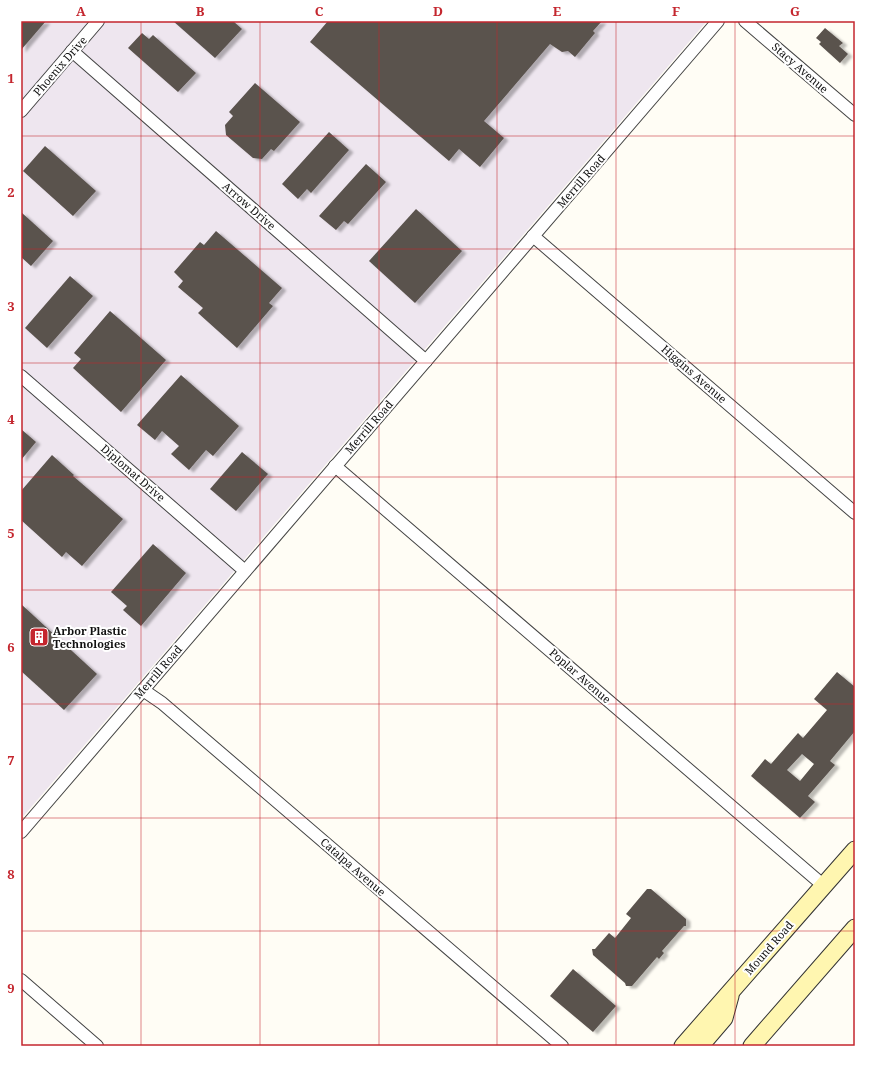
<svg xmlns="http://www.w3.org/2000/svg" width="876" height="1067" font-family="'Noto Serif',serif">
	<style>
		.industrial { fill: #eee6ef }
		.building { fill: #5a524d; fill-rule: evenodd; filter: url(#shadow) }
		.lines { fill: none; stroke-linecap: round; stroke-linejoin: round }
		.street-casing { stroke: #444; stroke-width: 14 }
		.secondary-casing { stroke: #333; stroke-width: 19 }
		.street { stroke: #fff; stroke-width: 12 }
		.secondary { stroke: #fff6b0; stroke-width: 17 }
		.grid { fill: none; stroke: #c4262e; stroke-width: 1; stroke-opacity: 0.55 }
		.labels { text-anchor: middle; stroke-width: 4; stroke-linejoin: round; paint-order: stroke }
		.street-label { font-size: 11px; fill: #111; stroke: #fff }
		.poi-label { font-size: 11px; font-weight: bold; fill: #111; stroke: #fff; text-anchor: start }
		.neatline { fill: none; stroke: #c4262e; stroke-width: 1.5 }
		.grid-label { font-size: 13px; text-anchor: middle; font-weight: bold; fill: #c4262e }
	</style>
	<defs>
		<filter id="shadow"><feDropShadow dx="4.5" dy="2.5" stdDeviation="1" flood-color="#0004"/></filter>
	</defs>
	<rect width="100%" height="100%" fill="#fffdf5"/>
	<path class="industrial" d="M 21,21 L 707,21 L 21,819 Z"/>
	<g class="building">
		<path d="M 21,21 L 46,21 L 21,50 Z"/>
		<path d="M 173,21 L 233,21 L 242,29 L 215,58 Z"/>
		<path d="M 328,21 L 602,21 L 593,31 L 595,33 L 575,57 L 568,51 L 562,52 L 550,44 L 484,121 L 504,138 L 480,167 L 459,149 L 449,161 L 310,42 Z"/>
		<path d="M 825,28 L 843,43 L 839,46 L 848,54 L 840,63 L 819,44 L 821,42 L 816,38 Z"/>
		<path d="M 142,33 L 149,39 L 153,35 L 196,73 L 178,92 L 128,48 Z"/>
		<path d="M 255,83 L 300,122 L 274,151 L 271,149 L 262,159 L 253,158 L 226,135 L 225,125 L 233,116 L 229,112 Z"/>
		<path d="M 329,132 L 349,150 L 311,193 L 307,189 L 298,199 L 282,184 Z"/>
		<path d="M 45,146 L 96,191 L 73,216 L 23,171 Z"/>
		<path d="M 366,164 L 386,182 L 348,224 L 344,221 L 336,230 L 319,216 Z"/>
		<path d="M 416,209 L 462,251 L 415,303 L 369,261 Z"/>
		<path d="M 21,212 L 53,241 L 31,266 L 21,257 Z"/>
		<path d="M 216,231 L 282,288 L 269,303 L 273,306 L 237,348 L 198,313 L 203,308 L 178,287 L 183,281 L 174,272 L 200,242 L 204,245 Z"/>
		<path d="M 70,276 L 93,296 L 47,348 L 25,328 Z"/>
		<path d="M 110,311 L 166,360 L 121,412 L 73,368 L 81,359 L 74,353 Z"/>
		<path d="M 181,375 L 239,426 L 213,456 L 206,450 L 189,470 L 171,454 L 179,446 L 162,431 L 155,440 L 137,425 Z"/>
		<path d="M 21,429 L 36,442 L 21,460 Z"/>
		<path d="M 242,452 L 268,474 L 236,511 L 210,489 Z"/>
		<path d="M 52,455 L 74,475 L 73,476 L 123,519 L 82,566 L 66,552 L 62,557 L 21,520 L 21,491 Z"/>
		<path d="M 153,544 L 186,573 L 141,626 L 123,610 L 127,606 L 111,592 Z"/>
		<path d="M 21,604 L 97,674 L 64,710 L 21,671 Z"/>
		<path d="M 837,672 L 855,687 L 855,731 L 830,761 L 835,765 L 808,796 L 815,802 L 800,818 L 751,776 L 765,759 L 771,764 L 798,733 L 803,738 L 827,710 L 814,699 ZM 802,754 L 814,764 L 800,781 L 787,770 Z"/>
		<path d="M 647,889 L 651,889 L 686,919 L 686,926 L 684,926 L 662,951 L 664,953 L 659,959 L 657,957 L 632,986 L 626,986 L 625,983 L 593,955 L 592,949 L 595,949 L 609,933 L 615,938 L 631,918 L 626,914 Z"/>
		<path d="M 573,969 L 616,1006 L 593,1032 L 550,996 Z"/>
	</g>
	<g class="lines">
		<g class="street-casing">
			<g id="street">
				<path d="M 745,21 L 855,115"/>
				<path d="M 72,51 L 426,361"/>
				<path d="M 21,111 L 98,21"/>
				<path d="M 533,236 L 855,513"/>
				<path d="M 21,376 L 245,571"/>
				<path d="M 335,466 L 824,886"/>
				<path d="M 143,690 L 162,703 L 562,1046"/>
				<path d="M 21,832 L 718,21"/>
				<path d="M 21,980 L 97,1046"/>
			</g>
		</g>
		<g class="secondary-casing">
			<g id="secondary">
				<path d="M 683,1046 L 855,850"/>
				<path d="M 700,1046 L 724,1018 L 730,996"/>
				<path d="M 752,1046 L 855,928"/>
			</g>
		</g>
		<use href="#street" class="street"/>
		<use href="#secondary" class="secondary"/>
	</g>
	<path class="grid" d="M 141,21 L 141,1046M 260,21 L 260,1046M 379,21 L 379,1046M 497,21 L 497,1046M 616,21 L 616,1046M 735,21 L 735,1046M 21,136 L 855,136M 21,249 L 855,249M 21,363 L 855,363M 21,477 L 855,477M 21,590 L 855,590M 21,704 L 855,704M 21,818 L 855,818M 21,931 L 855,931"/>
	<defs>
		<g id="building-square" transform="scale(1)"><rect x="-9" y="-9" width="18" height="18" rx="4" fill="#c4262e" stroke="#fff"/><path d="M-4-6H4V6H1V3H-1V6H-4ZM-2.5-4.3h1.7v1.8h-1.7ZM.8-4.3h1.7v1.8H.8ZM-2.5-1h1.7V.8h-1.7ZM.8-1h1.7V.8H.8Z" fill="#fff"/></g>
	</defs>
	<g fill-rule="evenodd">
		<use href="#building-square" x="39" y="637"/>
	</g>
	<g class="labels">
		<g class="street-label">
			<text transform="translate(60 66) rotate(-49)" y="4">Phoenix Drive</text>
			<text transform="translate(800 68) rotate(41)" y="4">Stacy Avenue</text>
			<text transform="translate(581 181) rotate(-49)" y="4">Merrill Road</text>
			<text transform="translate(249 206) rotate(41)" y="4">Arrow Drive</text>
			<text transform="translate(694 374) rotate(41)" y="4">Higgins Avenue</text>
			<text transform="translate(369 427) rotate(-49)" y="4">Merrill Road</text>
			<text transform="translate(133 473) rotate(41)" y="4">Diplomat Drive</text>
			<text transform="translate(158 672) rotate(-49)" y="4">Merrill Road</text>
			<text transform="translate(580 676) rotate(41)" y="4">Poplar Avenue</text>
			<text transform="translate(353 867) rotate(41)" y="4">Catalpa Avenue</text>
			<text transform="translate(769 948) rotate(-49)" y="4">Mound Road</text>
		</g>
		<g class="poi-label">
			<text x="53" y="635">Arbor Plastic<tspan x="53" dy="13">Technologies</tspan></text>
		</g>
	</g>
	<rect width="876" height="1067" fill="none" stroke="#ffffff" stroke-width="44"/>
	<rect x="22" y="22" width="832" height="1023" class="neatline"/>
	<g class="grid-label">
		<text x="81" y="16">A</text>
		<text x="200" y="16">B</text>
		<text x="319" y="16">C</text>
		<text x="438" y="16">D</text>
		<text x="557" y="16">E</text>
		<text x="676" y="16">F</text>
		<text x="795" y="16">G</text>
		<text x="11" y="83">1</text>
		<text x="11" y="197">2</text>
		<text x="11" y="311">3</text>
		<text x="11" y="424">4</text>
		<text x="11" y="538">5</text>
		<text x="11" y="652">6</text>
		<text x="11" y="765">7</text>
		<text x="11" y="879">8</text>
		<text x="11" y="993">9</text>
	</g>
</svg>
